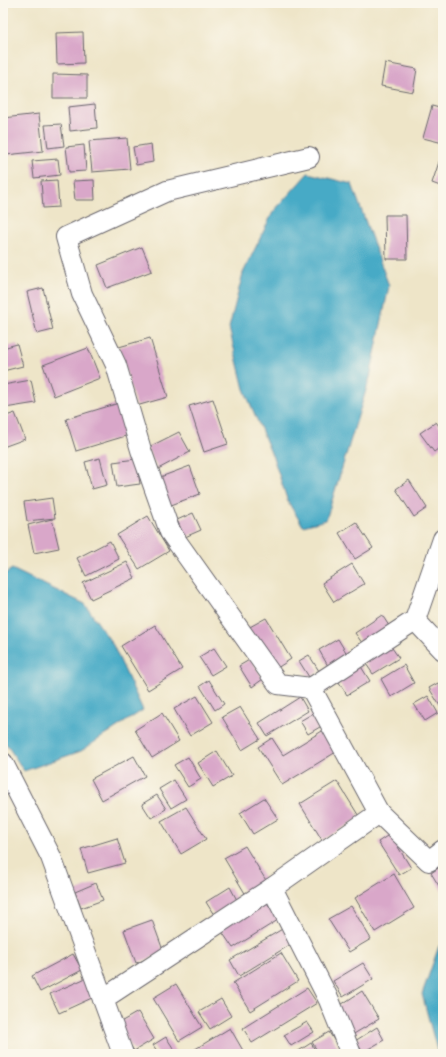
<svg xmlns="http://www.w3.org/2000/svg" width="446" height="1057" font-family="'Libre Caslon Text',serif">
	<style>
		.water { fill: #46aac6; stroke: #346680 }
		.building { fill: #d9a7c9 }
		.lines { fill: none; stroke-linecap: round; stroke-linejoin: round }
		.street-casing { stroke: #69666c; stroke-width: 22 }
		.street { stroke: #fff; stroke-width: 20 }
	</style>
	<rect width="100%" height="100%" fill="#fbf7ec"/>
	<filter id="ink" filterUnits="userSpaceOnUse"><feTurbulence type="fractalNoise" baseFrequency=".025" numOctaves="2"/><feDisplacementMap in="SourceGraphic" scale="8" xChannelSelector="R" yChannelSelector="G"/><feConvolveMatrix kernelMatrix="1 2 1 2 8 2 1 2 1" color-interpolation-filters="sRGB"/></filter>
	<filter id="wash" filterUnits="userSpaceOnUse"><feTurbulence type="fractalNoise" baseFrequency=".012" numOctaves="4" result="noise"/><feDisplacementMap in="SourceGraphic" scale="16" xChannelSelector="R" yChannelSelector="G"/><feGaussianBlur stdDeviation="0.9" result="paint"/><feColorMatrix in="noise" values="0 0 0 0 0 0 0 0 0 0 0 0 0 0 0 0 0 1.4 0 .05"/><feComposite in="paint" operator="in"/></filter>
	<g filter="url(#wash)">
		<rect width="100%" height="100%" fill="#eee5c8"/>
		<g class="water">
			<path d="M 308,173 L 352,184 L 389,286 L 370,377 L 326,520 L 303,526 L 288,502 L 274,460 L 244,389 L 229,328 L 243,273 L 273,212 Z"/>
			<path d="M 12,569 L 85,604 L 113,645 L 143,710 L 81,751 L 24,771 L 3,739 L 3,575 Z"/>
			<path d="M 443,944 L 443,1054 L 438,1054 L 422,994 L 439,946 Z"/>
		</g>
		<g id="blocks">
			<g class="building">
				<path d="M 83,32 L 84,63 L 57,64 L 56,33 Z"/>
				<path d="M 385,63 L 417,69 L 413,92 L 381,86 Z"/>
				<path d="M 53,74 L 87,75 L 87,98 L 53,98 Z"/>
				<path d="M 95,104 L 97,128 L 70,131 L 68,107 Z"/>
				<path d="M 432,106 L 443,109 L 443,143 L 423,138 Z"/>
				<path d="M 39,114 L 43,151 L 6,155 L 3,118 Z"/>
				<path d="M 61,124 L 64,146 L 48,148 L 45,125 Z"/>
				<path d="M 127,138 L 130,169 L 92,172 L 89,141 Z"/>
				<path d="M 151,144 L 153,162 L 136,165 L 133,147 Z"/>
				<path d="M 84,145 L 86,171 L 69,172 L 66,147 Z"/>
				<path d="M 443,150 L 443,187 L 432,183 Z"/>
				<path d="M 58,159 L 60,175 L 34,178 L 32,161 Z"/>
				<path d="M 57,180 L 59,207 L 43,208 L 41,181 Z"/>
				<path d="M 94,180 L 95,200 L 75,200 L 73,181 Z"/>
				<path d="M 385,215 L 406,215 L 407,259 L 386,259 Z"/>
				<path d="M 142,247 L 152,271 L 107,288 L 98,265 Z"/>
				<path d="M 43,288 L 53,330 L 37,334 L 27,292 Z"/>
				<path d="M 150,338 L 168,397 L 136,406 L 119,347 Z"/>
				<path d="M 17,344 L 23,366 L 3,371 L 3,348 Z"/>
				<path d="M 88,348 L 100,378 L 54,396 L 43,365 Z"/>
				<path d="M 31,380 L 36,403 L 5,408 L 3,385 Z"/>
				<path d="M 213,399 L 228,444 L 204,452 L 189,406 Z"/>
				<path d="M 119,403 L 129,435 L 76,451 L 66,419 Z"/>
				<path d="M 15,413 L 25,439 L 3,447 L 3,417 Z"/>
				<path d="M 436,422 L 443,431 L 443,445 L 434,452 L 420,433 Z"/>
				<path d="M 179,432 L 190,452 L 158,469 L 147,448 Z"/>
				<path d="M 100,458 L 107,485 L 92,489 L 85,462 Z"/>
				<path d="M 136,459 L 140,484 L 117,487 L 113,462 Z"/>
				<path d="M 190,466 L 200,494 L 166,507 L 155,479 Z"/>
				<path d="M 409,480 L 427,508 L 414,517 L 396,489 Z"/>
				<path d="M 52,498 L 55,518 L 27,521 L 24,502 Z"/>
				<path d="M 193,513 L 201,530 L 185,537 L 177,520 Z"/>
				<path d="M 148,516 L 169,551 L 139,569 L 117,535 Z"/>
				<path d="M 52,519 L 59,548 L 34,553 L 28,525 Z"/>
				<path d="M 356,522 L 373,548 L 355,559 L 339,533 Z"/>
				<path d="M 110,541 L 119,559 L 86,576 L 77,558 Z"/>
				<path d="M 127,562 L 135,578 L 91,599 L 83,583 Z"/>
				<path d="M 352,564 L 364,584 L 334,602 L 322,583 Z"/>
				<path d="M 382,615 L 391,629 L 365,647 L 355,633 Z"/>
				<path d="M 266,618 L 291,659 L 274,670 L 248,628 Z"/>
				<path d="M 155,625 L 182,669 L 148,690 L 121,646 Z"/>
				<path d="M 338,639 L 347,654 L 328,666 L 319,650 Z"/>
				<path d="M 390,645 L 399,658 L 373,674 L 364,661 Z"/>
				<path d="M 214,648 L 226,666 L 211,675 L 199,657 Z"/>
				<path d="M 309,655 L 319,671 L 309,677 L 299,661 Z"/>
				<path d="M 251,659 L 263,679 L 252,687 L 239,666 Z"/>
				<path d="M 360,665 L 370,681 L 347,695 L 337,679 Z"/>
				<path d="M 404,665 L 414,683 L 391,697 L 381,679 Z"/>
				<path d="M 209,680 L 224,704 L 215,710 L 200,686 Z"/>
				<path d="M 438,683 L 443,691 L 443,711 L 429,688 Z"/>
				<path d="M 197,696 L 213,722 L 190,736 L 174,709 Z"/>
				<path d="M 428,696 L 438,713 L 425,721 L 414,704 Z"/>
				<path d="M 300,697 L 308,711 L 267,736 L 259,723 Z"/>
				<path d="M 240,707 L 260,739 L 242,750 L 222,717 Z"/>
				<path d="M 317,711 L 325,724 L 308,734 L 300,721 Z"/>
				<path d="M 162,713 L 179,741 L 152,758 L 135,730 Z"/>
				<path d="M 327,728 L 341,749 L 282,785 L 258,747 L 272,738 L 283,755 Z"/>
				<path d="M 217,751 L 232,776 L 213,787 L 198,763 Z"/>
				<path d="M 134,756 L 145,776 L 102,800 L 91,779 Z"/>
				<path d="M 188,757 L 201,779 L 188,787 L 174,765 Z"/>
				<path d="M 174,780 L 186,799 L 171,808 L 159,789 Z"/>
				<path d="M 337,781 L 360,818 L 322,840 L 300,804 Z"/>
				<path d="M 157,795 L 166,809 L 151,818 L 142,804 Z"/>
				<path d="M 264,798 L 278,819 L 253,834 L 240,813 Z"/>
				<path d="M 186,807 L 206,839 L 181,854 L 161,821 Z"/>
				<path d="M 390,834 L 411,868 L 399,875 L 378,842 Z"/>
				<path d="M 117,838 L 125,863 L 88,873 L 81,849 Z"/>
				<path d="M 245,846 L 267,882 L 246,895 L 224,858 Z"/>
				<path d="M 443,865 L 443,891 L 442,891 L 431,873 Z"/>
				<path d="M 394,874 L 414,908 L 375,932 L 355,898 Z"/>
				<path d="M 96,883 L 103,900 L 81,908 L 75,892 Z"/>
				<path d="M 230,887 L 237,900 L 214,915 L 206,902 Z"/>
				<path d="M 266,901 L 278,920 L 233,948 L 220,929 Z"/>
				<path d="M 351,906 L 371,939 L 349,952 L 328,919 Z"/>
				<path d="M 152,920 L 164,953 L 136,963 L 124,930 Z"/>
				<path d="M 284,928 L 293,943 L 239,976 L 230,960 Z"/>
				<path d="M 281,953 L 298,981 L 250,1011 L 233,983 Z"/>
				<path d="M 73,954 L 82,970 L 40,992 L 32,976 Z"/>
				<path d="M 363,963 L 373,979 L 343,997 L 333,981 Z"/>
				<path d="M 86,978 L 94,997 L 59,1013 L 50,994 Z"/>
				<path d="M 176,984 L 202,1027 L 179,1041 L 153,998 Z"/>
				<path d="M 307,988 L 317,1003 L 252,1043 L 243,1028 Z"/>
				<path d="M 362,991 L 379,1019 L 352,1035 L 336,1008 Z"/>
				<path d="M 221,999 L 231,1016 L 210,1029 L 199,1012 Z"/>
				<path d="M 138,1012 L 154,1039 L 134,1051 L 117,1024 Z"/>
				<path d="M 307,1022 L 314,1032 L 291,1046 L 284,1035 Z"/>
				<path d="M 377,1027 L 384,1040 L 363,1052 L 355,1041 Z"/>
				<path d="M 230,1028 L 245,1054 L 187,1054 Z"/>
				<path d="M 329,1032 L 342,1053 L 340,1054 L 319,1054 L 312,1042 Z"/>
				<path d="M 166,1037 L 177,1054 L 159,1054 L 153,1045 Z"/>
				<path d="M 311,1043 L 315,1050 L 309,1054 L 298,1054 L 297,1052 Z"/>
			</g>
		</g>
	</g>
	<g filter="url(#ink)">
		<use href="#blocks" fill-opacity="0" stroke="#69666c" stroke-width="1"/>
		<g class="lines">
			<g class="street-casing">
				<g id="street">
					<path d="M 309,157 L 167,191 L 66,237 L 82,294 L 116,365 L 141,450 L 170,532 L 278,684 L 311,688"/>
					<path d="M 415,620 L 443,650"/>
					<path d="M 3,763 L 51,857 L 123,1054"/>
					<path d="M 379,813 L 429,861 L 443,850"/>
					<path d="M 103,999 L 272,888"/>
					<path d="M 351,1054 L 329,1000 L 272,888 L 379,813 L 311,688 L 415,620 L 443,539"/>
				</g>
			</g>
			<use href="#street" class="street"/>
		</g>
	</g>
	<rect width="446" height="1057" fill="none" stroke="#fbf7ec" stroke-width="16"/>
</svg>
